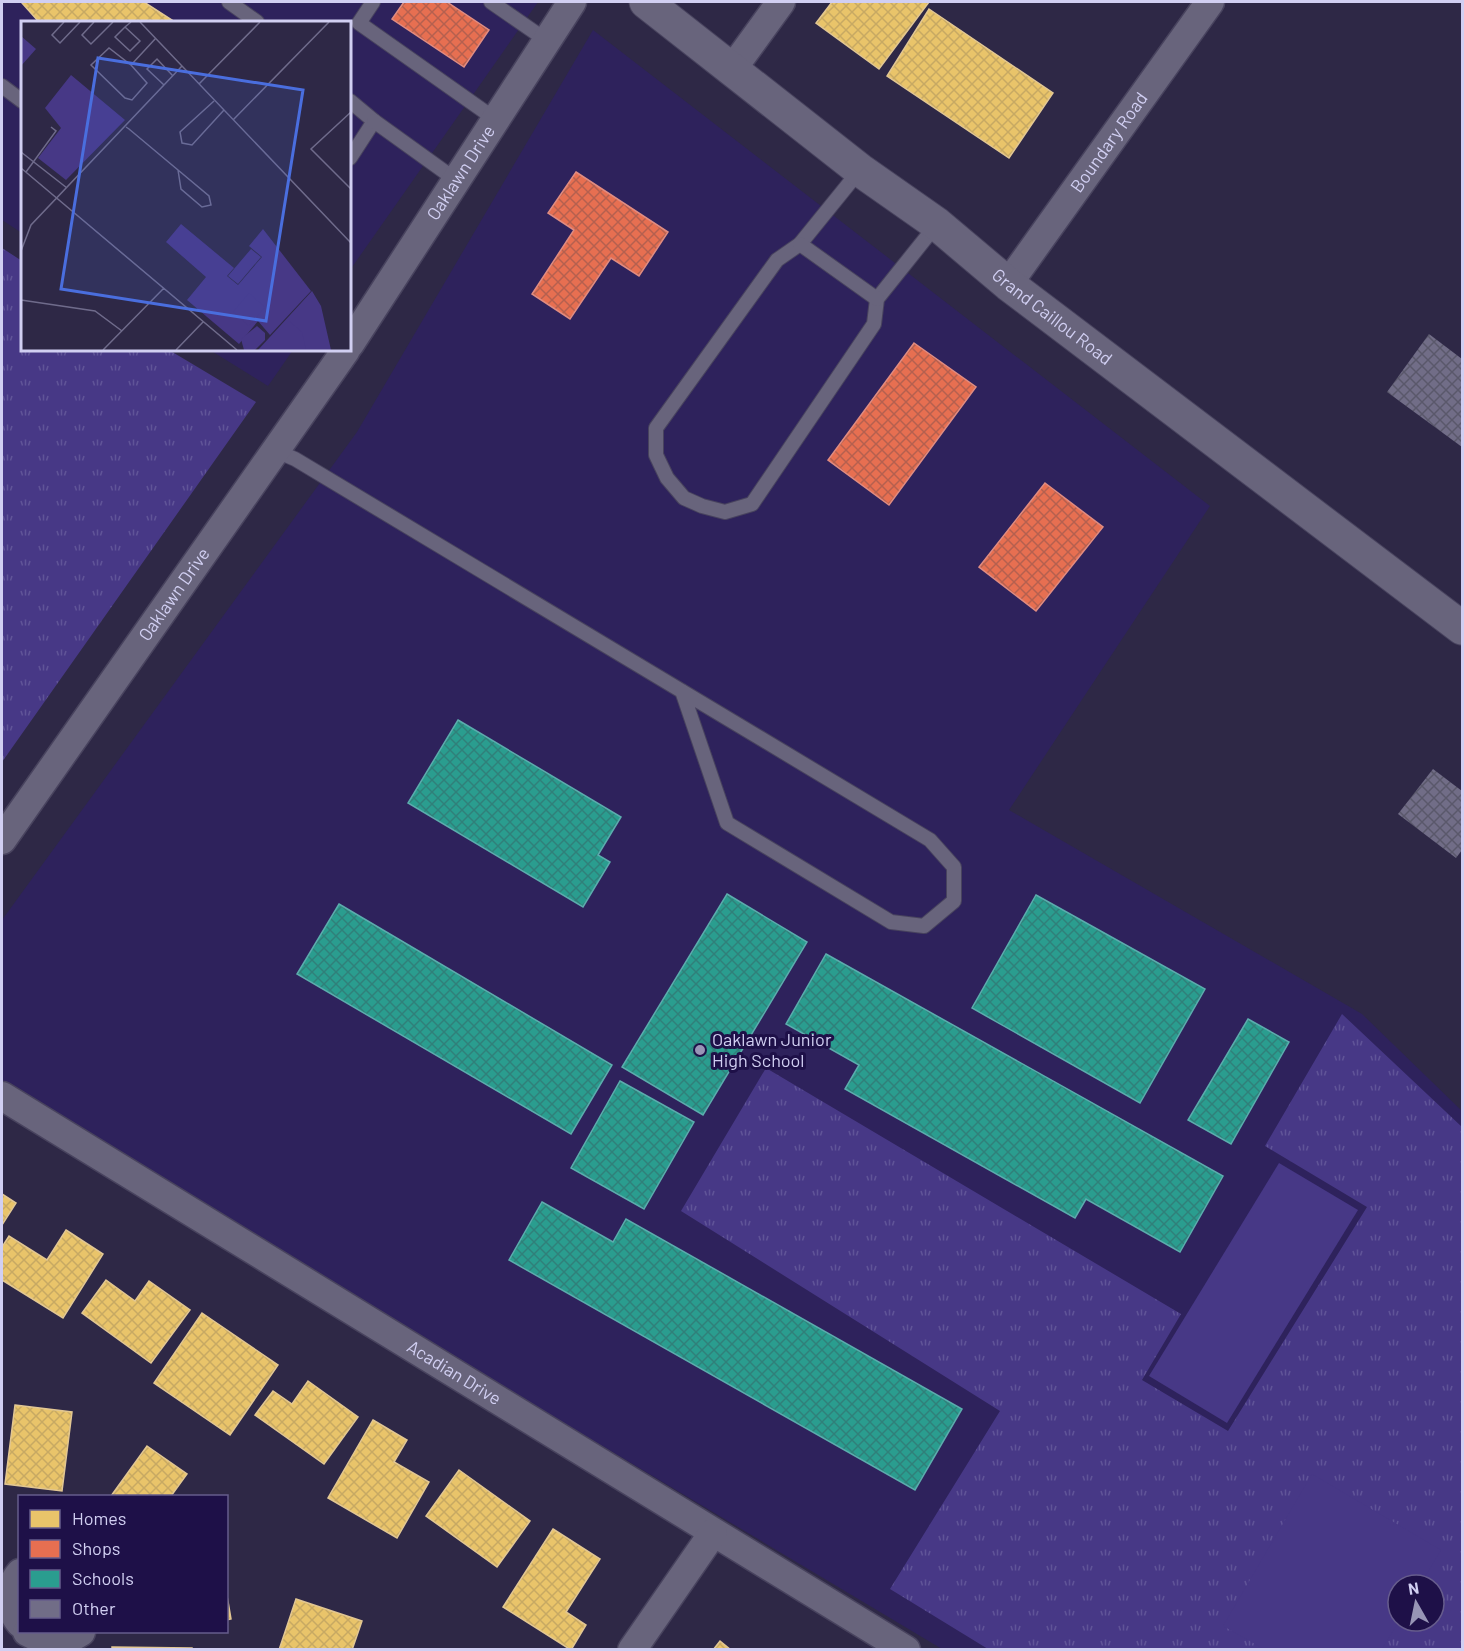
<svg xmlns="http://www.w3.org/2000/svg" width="1464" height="1651" font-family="Barlow,sans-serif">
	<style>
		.built { fill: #2e225c; fill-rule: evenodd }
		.grass { fill: url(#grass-tufts); fill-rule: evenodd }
		.garden { fill: #473886 }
		.homes { fill: url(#homes-cross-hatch); stroke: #e2c793; stroke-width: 1.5 }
		.shops { fill: url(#shops-cross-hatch); stroke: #e08c81; stroke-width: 1.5 }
		.schools { fill: url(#schools-cross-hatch); stroke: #5cacad; stroke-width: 1.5 }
		.building { fill: url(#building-cross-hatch) }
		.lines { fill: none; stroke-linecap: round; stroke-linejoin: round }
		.service-casing { stroke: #48435e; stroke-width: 16 }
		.minor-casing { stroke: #48435e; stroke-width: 31 }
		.secondary-casing { stroke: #48435e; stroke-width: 35 }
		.service { stroke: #68647c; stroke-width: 14 }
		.minor { stroke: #68647c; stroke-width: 28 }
		.secondary { stroke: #68647c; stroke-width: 33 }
		.poi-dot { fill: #9895b6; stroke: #1e1048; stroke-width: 2 }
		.labels { text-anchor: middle; stroke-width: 6; stroke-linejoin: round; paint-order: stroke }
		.street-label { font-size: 18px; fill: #d1cff2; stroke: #1e1048 }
		.poi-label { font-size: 18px; fill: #d1cff2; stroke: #1e1048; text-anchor: start }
		.inset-road { fill: none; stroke: #6f6b8b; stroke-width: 1.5 }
		.view { fill: #4a6ede; fill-opacity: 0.15; stroke: #4a6ede; stroke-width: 3 }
		.inset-edge { fill: none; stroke: #d1cff2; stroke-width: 3 }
	</style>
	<defs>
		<pattern id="grass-tufts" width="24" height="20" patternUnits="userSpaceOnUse" patternTransform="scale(1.5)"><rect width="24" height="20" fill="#473886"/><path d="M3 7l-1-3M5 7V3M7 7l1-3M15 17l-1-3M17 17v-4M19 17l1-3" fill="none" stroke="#605498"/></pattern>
		<pattern id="homes-cross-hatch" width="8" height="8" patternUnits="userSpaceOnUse" patternTransform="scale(1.5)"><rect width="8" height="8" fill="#e9c46a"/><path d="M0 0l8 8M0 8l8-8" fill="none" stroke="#c7a963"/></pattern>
		<pattern id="shops-cross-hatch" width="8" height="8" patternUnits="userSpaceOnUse" patternTransform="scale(1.5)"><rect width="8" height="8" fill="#e76f51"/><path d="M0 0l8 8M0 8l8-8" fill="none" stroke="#b5604f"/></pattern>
		<pattern id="schools-cross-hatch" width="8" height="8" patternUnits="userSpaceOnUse" patternTransform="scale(1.5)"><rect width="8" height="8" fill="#2a9d8f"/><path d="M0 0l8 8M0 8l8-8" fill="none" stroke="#30807a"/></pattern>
		<pattern id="building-cross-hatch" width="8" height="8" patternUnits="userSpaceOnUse" patternTransform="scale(1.5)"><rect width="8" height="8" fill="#716d87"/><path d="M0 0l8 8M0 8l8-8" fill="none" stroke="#5a586b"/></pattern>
	</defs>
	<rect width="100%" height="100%" fill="#2e2846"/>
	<g class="built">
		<path d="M 2,2 L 538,2 L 350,270 L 350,22 L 22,22 L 22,233 L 2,220 Z"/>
		<path d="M 593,30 L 1210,506 L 1009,810 L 1362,1014 L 1462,1111 L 1462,1649 L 942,1649 L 2,1087 L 2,920 L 357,432 ZM 1398,1585 L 1434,1585 L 1434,1621 L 1398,1621 Z"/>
		<path d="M 210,350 L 293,350 L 268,386 Z"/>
	</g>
	<g class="grass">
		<path d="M 2,248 L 22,261 L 22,350 L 169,350 L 256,402 L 2,762 Z"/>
		<path d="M 1342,1014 L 1462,1127 L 1462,1649 L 988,1649 L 890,1589 L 1000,1411 L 681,1211 L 766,1068 L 1181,1314 L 1142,1380 L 1228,1431 L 1367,1207 L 1265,1146 ZM 1398,1585 L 1434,1585 L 1434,1621 L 1398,1621 Z"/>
	</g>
	<g class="garden">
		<path d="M 1279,1163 L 1358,1210 L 1227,1423 L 1149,1376 Z"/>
		<path d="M 1312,1474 L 1441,1550 L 1420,1585 L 1398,1585 L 1399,1621 L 1382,1649 L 1264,1649 L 1223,1626 Z"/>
	</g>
	<g class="homes">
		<path d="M 24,2 L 144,2 L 175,22 L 39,22 L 22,3 Z"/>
		<path d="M 832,2 L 929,2 L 879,69 L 816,23 Z"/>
		<path d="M 929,9 L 1053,93 L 1009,158 L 887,76 Z"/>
		<path d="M 2,1194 L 16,1203 L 2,1225 Z"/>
		<path d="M 66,1230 L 103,1254 L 63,1318 L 2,1280 L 2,1247 L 9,1236 L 47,1260 Z"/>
		<path d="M 106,1280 L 135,1301 L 149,1281 L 190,1310 L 151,1363 L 82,1313 Z"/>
		<path d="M 202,1313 L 278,1365 L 230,1435 L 154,1383 Z"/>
		<path d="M 308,1381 L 358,1417 L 324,1464 L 255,1415 L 273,1391 L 292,1404 Z"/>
		<path d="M 15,1405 L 72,1412 L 62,1491 L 5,1484 Z"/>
		<path d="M 373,1420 L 407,1440 L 394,1462 L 429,1482 L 397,1538 L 328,1498 Z"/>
		<path d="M 147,1446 L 187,1474 L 171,1496 L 173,1496 L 111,1496 Z"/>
		<path d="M 459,1470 L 530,1521 L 497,1567 L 426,1516 Z"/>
		<path d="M 553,1529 L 600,1559 L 566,1612 L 586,1625 L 571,1650 L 503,1607 Z"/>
		<path d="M 226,1590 L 231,1619 L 226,1620 Z"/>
		<path d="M 296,1599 L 362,1621 L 352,1650 L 279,1650 Z"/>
		<path d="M 720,1641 L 731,1650 L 713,1650 Z"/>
		<path d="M 112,1647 L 192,1648 L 192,1650 L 112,1650 Z"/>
	</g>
	<g class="shops">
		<path d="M 404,2 L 447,2 L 489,30 L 464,67 L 392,19 Z"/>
		<path d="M 576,172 L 668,232 L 639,276 L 611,258 L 570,319 L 532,294 L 574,230 L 548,213 Z"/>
		<path d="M 914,343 L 976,387 L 889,505 L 828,460 Z"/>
		<path d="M 1045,483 L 1103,527 L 1036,611 L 979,567 Z"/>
	</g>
	<g class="schools">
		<path d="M 458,720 L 621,817 L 598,855 L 610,862 L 583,907 L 408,803 Z"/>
		<path d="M 727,894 L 807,942 L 703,1115 L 622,1067 Z"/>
		<path d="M 1036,895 L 1205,989 L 1140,1103 L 972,1008 Z"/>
		<path d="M 339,904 L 612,1065 L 571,1134 L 297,974 Z"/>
		<path d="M 826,954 L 1223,1176 L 1180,1252 L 1086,1199 L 1075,1218 L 845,1089 L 859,1065 L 786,1024 Z"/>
		<path d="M 1248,1019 L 1289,1042 L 1231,1144 L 1188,1120 Z"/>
		<path d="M 620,1081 L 694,1122 L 644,1209 L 571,1168 Z"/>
		<path d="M 542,1202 L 613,1242 L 626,1219 L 962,1409 L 915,1490 L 509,1260 Z"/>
	</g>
	<g class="building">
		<path d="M 1429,334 L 1462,359 L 1462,447 L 1387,392 Z"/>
		<path d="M 1433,769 L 1462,791 L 1462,850 L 1456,858 L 1398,814 Z"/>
	</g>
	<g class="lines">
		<g class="service-casing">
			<g id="service">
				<path d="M 229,2 L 257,22"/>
				<path d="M 373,2 L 359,23 L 495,119"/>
				<path d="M 491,2 L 546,40"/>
				<path d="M 2,86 L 22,101"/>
				<path d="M 350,101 L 374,121 L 350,158"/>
				<path d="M 374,121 L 456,180"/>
				<path d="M 860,170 L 800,244 L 777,260 L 656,428 L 656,455 L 667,478 L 684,498 L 702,506 L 725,512 L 752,504 L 874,324 L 877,299 L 937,224"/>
				<path d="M 800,244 L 877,299"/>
				<path d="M 276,451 L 295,459 L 930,840 L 954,867 L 954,901 L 924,926 L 891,922 L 727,823 L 682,691"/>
			</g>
		</g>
		<g class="minor-casing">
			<g id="minor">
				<path d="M 733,68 L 781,2"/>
				<path id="s1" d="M 1008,284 L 1210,2"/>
				<path id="s2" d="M 350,344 L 572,2"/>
				<path id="s3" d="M 2,840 L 346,350"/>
				<path id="s4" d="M 2,1096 L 906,1650"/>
				<path d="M 20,1573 C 8,1587 8,1609 20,1623"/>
				<path d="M 27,1632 C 45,1642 63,1644 81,1632"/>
				<path d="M 632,1650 L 713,1533"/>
			</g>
		</g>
		<g class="secondary-casing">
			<g id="secondary">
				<path id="s5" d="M 646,2 L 860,170 L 937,224 L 1008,284 L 1462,628"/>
			</g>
		</g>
		<use href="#service" class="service"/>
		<use href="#minor" class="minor"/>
		<use href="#secondary" class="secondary"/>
	</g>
	<circle class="poi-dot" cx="700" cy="1050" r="6"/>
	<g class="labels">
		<g class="street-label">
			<text dy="6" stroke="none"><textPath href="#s1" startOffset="174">Boundary Road</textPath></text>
			<text dy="6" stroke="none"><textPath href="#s2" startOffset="204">Oaklawn Drive</textPath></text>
			<text dy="6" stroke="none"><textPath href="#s5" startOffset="514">Grand Caillou Road</textPath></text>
			<text dy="6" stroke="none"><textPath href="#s3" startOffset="300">Oaklawn Drive</textPath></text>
			<text dy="6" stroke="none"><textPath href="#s4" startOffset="530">Acadian Drive</textPath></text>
		</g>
		<g class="poi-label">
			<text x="712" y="1046">Oaklawn Junior<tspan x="712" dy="21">High School</tspan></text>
		</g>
	</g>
	<g transform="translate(21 21)">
		<rect width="330" height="330" fill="#2e2846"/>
		<path d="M 0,15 L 15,28 L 0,45 ZM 50,54 L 104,99 L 45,159 L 17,137 L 40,107 L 24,87 ZM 160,203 L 213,247 L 206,255 L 217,264 L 241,236 L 228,225 L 242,208 L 290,270 L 249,314 L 237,300 L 218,323 L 166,279 L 185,256 L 145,221 ZM 291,270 L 300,285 L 310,329 L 237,329 Z" fill="#473886"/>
		<path d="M 236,305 L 244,312 L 244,319 L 234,329 L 223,329 L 220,318 Z" fill="#473886"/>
		<path d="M 230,228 L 240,236 L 217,263 L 207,255 ZM 228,272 L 244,286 L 228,305 L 212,291 ZM 268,300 L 281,311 L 285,329 L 239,329 Z" fill="#473886"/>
		<path class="inset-road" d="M 43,1 L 31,14 L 39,22 L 59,1M 73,1 L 61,14 L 70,23 L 92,1M 119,1 L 330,222M 104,6 L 119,20 L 109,30 L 94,16 L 104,6 L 110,1M 110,44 L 126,62 L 111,79 L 104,77 L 70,44 L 88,27 L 110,44 L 135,17M 178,63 L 239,1M 143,64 L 126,48 L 136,38 L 152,55M 193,80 L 159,111 L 161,122 L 171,124 L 203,89M 330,91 L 290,128 L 330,168M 212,99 L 308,1M 105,106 L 108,108 L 157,149 L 188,175 L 190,184 L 181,186 L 160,168 L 157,149M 0,131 L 46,167M 0,147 L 216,329M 5,151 L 35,110 L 30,106M 0,230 L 10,204 L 161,45M 0,279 L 74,290 L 101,310M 82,329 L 143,267M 155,329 L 182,301"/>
		<path class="view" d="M 77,37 L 282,69 L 245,300 L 40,268 Z"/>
		<rect width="330" height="330" class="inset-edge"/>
	</g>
	<rect width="1464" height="1651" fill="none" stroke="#d1cff2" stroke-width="6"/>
	<rect x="18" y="1495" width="210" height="138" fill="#1e1048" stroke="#665c8c" stroke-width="1.5"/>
	<rect x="30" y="1510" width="30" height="18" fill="#e9c46a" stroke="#665c8c" stroke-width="1.5"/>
	<text x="72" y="1525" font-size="18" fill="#d1cff2">Homes</text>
	<rect x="30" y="1540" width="30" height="18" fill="#e76f51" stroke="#665c8c" stroke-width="1.5"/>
	<text x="72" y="1555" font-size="18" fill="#d1cff2">Shops</text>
	<rect x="30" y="1570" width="30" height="18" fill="#2a9d8f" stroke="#665c8c" stroke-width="1.5"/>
	<text x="72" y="1585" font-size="18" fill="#d1cff2">Schools</text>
	<rect x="30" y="1600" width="30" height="18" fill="#716d87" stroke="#665c8c" stroke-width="1.5"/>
	<text x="72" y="1615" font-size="18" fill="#d1cff2">Other</text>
	<g transform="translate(1416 1603) rotate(351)"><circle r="28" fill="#1e1048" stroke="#665c8c" stroke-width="1.5"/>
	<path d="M0-4.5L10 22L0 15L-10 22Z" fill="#9895b6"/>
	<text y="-9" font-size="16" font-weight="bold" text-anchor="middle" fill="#d1cff2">N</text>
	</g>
</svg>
